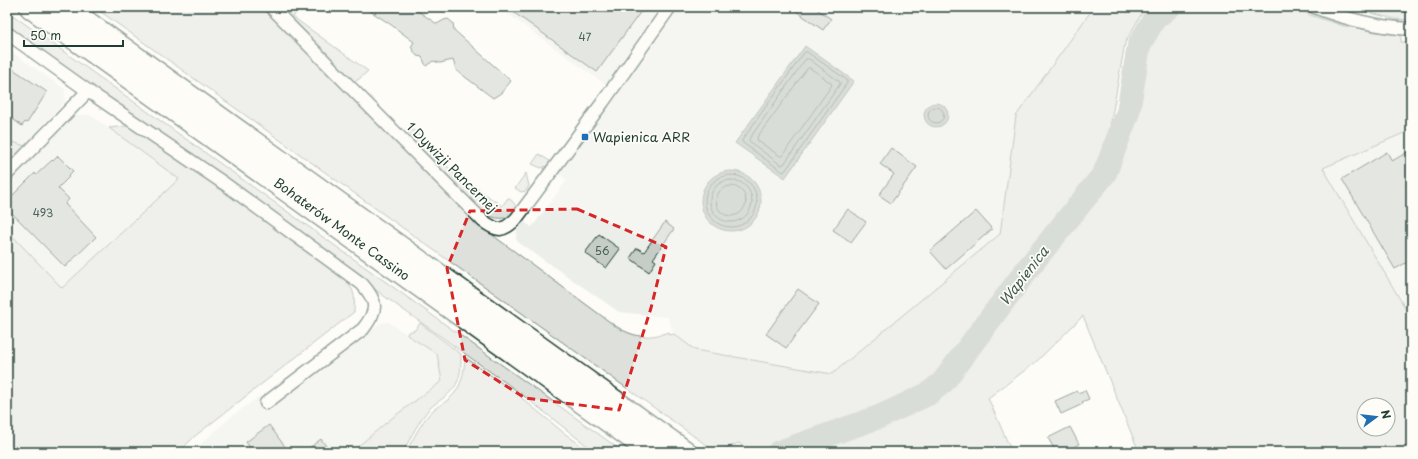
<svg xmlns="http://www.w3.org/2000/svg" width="1418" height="459" font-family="'Playpen Sans',sans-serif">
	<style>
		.built { fill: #eceee9 }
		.green { fill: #dde0db; stroke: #7e8e88; fill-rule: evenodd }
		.water { fill: #aeb8b1; stroke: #75877f }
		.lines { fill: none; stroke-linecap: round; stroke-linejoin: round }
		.shore { stroke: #586e66; stroke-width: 1 }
		.river { stroke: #aeb8b1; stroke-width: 24 }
		.building { fill: #c6cdc7; stroke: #1f3d34 }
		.minor-casing { stroke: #1f3d34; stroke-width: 15 }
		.motorway-casing { stroke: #1f3d34; stroke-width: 25 }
		.minor { stroke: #fdfcf7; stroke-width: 12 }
		.motorway { stroke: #fdfcf7; stroke-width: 22 }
		.marked { fill: none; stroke: #d62828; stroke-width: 3; stroke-dasharray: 8 5; stroke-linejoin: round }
		.poi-dot { fill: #1f6fb2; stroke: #fdfcf7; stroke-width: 1.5 }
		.labels { text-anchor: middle; stroke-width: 3.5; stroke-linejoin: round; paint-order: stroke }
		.number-label { font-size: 11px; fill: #496159 }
		.poi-label { font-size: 13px; fill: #1f3d34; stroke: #fdfcf7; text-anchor: start }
		.street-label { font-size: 13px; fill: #1f3d34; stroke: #fdfcf7 }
		.water-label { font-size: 14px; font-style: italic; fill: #435c53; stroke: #fdfcf7 }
	</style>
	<rect width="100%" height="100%" fill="#fdfcf7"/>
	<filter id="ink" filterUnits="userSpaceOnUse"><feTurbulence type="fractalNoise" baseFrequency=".025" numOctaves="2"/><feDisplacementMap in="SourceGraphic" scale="8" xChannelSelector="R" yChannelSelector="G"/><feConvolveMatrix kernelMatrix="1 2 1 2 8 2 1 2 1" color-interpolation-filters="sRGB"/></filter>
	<g filter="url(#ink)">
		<g class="built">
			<path d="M 498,7 L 1094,7 L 1016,116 L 1000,234 L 832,374 L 695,350 L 674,336 L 668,317 L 619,312 L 518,242 L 516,238 L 517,230 L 523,221 L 532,227 L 567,180 L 558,173 L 617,93 Z"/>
			<path d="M 7,49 L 65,89 L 65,101 L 25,146 L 7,140 Z"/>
			<path d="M 74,115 L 90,115 L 180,179 L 62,288 L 7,230 L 7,180 Z"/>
			<path d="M 1411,130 L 1411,318 L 1323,168 Z"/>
			<path d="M 388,322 L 437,354 L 442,381 L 392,418 L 351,452 L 192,452 L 231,417 L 260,396 L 269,407 L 381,323 Z"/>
		</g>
		<g class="green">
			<path d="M 94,7 L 264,7 L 454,199 L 491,234 L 614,325 C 634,338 647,339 669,332 L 670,335 L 674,334 L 695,350 L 832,374 L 1000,234 L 1016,116 L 1094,7 L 1150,7 L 1142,13 L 1125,43 L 1109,133 L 1094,169 L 1020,263 L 940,374 L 914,392 L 888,404 L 756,452 L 749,452 L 739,443 L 716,452 Z"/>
			<path d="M 281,7 L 293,7 L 298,10 L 293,17 L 368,71 L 358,80 L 354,81 Z"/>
			<path d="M 1181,7 L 1295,7 L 1310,15 L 1344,26 L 1401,35 L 1401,42 L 1411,42 L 1411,130 L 1323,168 L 1411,318 L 1411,452 L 1139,452 L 1083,316 L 1036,362 L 988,398 L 1012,452 L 803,452 L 895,417 L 927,407 L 950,386 L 1107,186 C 1119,165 1129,145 1133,121 C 1139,90 1140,58 1158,31 C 1164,22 1174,14 1181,7 ZM 1364,405 L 1388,405 L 1388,429 L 1364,429 Z"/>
			<path d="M 1348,7 L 1411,7 L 1411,20 L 1394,19 Z"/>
			<path d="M 7,11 L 604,438 L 623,452 L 595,452 L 520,393 L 384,296 L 228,181 L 7,28 Z"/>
			<path d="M 134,125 L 342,276 C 355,291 355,293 354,312 L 195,436 L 179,452 L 7,452 L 7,230 L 62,288 L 179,179 L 109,128 Z"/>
			<path d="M 410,128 L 429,141 L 428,146 L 451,170 L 502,206 L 508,198 C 528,210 505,227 485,213 L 408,135 L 408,130 Z"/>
			<path d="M 7,140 L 25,146 L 7,165 Z"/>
			<path d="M 539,154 L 551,162 L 547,166 L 541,168 L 532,164 Z"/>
			<path d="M 526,173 L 529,186 L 526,191 L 521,192 L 515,188 Z"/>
			<path d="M 420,323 L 461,354 C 461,371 461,384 446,396 C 441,400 434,404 429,409 C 418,422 411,437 403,452 L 351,452 L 392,418 L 442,381 L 437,354 L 407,335 L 408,332 L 415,330 Z"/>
			<path d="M 465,357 L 518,395 L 564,433 L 590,452 L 406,452 C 414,438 420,424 431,412 C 436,407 443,404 449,399 C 462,388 464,373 465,357 Z"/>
		</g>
		<g class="water">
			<path d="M 805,46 L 854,81 L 785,178 L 735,143 Z"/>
			<circle cx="936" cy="115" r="12"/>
			<circle cx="731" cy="201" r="30"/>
		</g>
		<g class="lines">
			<g class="shore">
				<path d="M 805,52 L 807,52 L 847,80 L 847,83 L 785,171 L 783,172 L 743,143 L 742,141 Z"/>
				<path d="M 806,59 L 809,59 L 840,82 L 840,84 L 784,164 L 781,165 L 750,142 L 749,140 Z"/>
				<path d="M 808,68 L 810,68 L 831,83 L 832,85 L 782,156 L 780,156 L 758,141 L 757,138 Z"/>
				<circle cx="936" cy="115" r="8"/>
				<circle cx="731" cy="201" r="26"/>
				<circle cx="731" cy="201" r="21"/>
				<circle cx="731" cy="201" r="15"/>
			</g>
			<path class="river" d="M 779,452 L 879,417 L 928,394 L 943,382 L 1029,267 L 1105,173 L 1128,112 L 1139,45 L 1154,19 L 1169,7"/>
		</g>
		<g class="building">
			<path d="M 364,7 L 412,7 L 437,24 L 444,20 L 448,19 L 453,23 L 454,30 L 511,81 L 501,93 L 493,98 L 456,70 L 453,60 L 440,63 L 433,61 L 426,66 L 422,57 L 417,56 L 411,47 L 414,42 L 390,24 Z"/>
			<path d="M 506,7 L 644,7 L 597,72 Z"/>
			<path d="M 790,7 L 814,7 L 831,19 L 823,30 Z"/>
			<path d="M 7,65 L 47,92 L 27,123 L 25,122 L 22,126 L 7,115 Z"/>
			<path d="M 891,148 L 917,167 L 891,203 L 879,195 L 894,174 L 880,164 Z"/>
			<path d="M 1411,150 L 1411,180 L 1406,184 L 1411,193 L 1411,260 L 1395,269 L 1342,179 L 1387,152 L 1392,161 Z"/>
			<path d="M 58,156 L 73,171 L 68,176 L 69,177 L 58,188 L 69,199 L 65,204 L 96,237 L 65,267 L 7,208 L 7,201 L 35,173 L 36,175 L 52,160 L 53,161 Z"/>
			<path d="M 848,209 L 866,222 L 851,242 L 833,230 Z"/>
			<path d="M 976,211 L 992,229 L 946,269 L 930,251 Z"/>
			<path d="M 665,222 L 674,229 L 653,259 L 656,261 L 649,272 L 630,258 L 637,248 L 644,252 Z"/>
			<path d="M 599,234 L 620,249 L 606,268 L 585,253 Z"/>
			<path d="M 798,289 L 819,304 L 786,348 L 766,334 Z"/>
			<path d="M 1085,390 L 1089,399 L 1082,402 L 1083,404 L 1061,414 L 1055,401 L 1077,391 L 1078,393 Z"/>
			<path d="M 269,425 L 289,452 L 253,452 L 246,442 Z"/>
			<path d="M 1070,427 L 1079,444 L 1064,452 L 1056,452 L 1048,438 Z"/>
			<path d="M 321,439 L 330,452 L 304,452 Z"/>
		</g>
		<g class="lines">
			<g class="minor-casing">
				<g id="minor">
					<path d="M 271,7 L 483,221 C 499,232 502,232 516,219 L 603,102 L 670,7"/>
					<path d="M 1314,7 C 1345,19 1377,27 1411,29"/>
					<path d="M 7,33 L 88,91 L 225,184 L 362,284 C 378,302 378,310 363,329 L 266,403"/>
					<path d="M 7,174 L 88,91"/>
				</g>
			</g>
			<g class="motorway-casing">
				<g id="motorway">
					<path d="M 31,7 L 652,452"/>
					<path d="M 65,7 L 685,452"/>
				</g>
			</g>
			<use href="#minor" class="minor"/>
			<use href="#motorway" class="motorway"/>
		</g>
	</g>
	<path d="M0 0H1418V459H0ZM 577,209 L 666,247 L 651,308 L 619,410 L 525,398 L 465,360 L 447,268 L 470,211 Z" fill="#fdfcf7" fill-opacity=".55" fill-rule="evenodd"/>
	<path class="marked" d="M 577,209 L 666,247 L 651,308 L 619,410 L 525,398 L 465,360 L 447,268 L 470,211 Z"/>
	<rect class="poi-dot" x="581" y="133" width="8" height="8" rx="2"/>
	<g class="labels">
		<g class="number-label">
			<text x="585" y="41">47</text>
			<text x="43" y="217">493</text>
			<text x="602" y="255">56</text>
		</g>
		<g class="poi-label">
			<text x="593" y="142">Wapienica ARR</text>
		</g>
		<g class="street-label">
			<text transform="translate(452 167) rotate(45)" y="5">1 Dywizji Pancernej</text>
			<text transform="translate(342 229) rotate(36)" y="5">Bohaterów Monte Cassino</text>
		</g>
		<g class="water-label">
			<text transform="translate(1024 276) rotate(-52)" y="5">Wapienica</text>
		</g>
	</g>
	<rect width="1418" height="459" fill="none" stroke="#fdfcf7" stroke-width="24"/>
	<rect x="12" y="12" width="1394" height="435" fill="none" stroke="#1f3d34" stroke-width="1.5" filter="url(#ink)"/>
	<g transform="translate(1376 417) rotate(75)"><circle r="19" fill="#fdfcf7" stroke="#a4b0a9"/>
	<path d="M0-3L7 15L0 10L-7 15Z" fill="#1f6fb2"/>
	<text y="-6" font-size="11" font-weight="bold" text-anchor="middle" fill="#1f3d34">N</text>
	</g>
	<path d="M24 40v6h99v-6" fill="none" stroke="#1f3d34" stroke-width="2"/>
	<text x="30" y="40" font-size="12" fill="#1f3d34" stroke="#fdfcf7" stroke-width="3" paint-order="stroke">50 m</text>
</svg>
